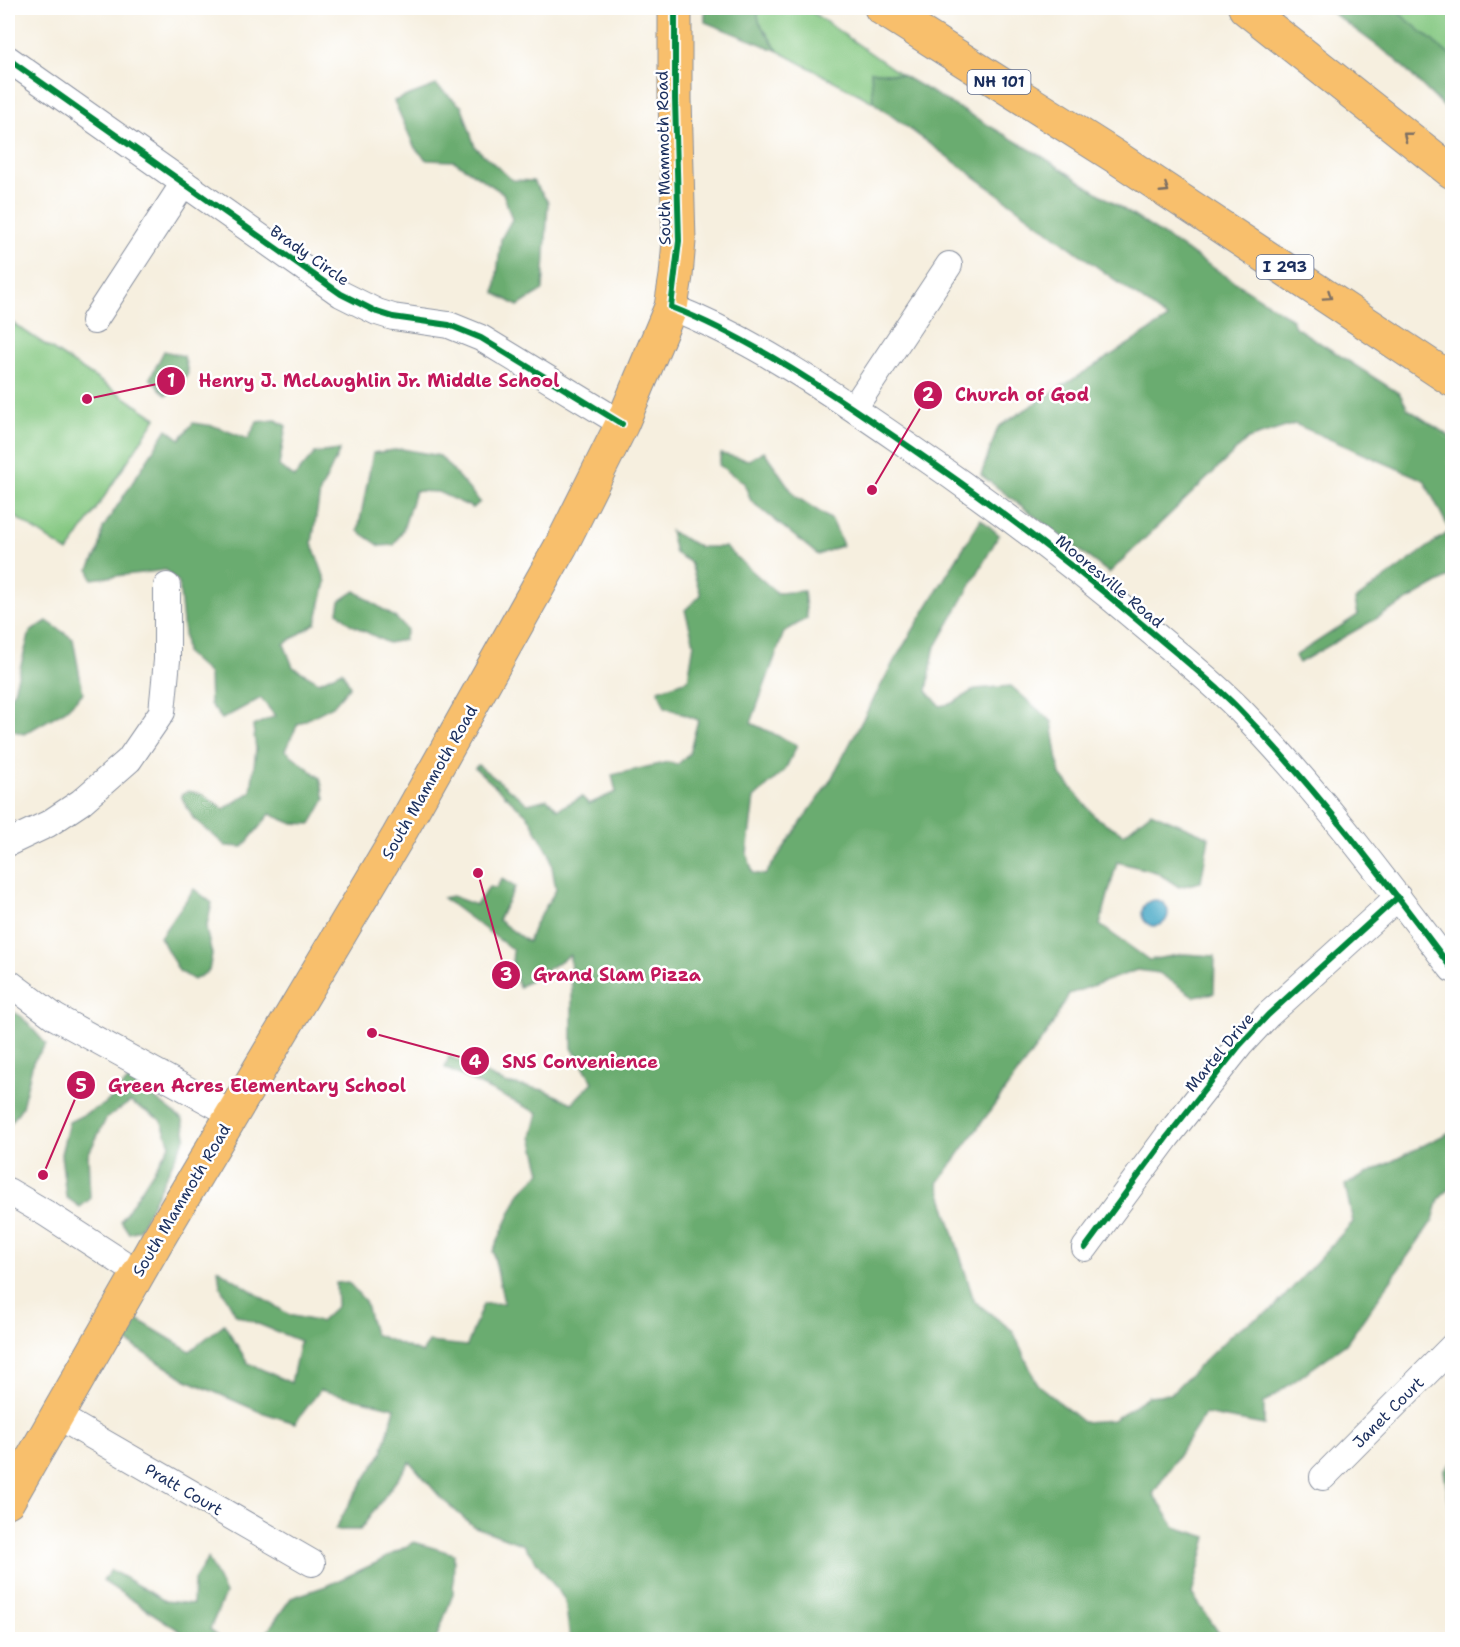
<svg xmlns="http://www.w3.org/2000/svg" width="1460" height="1647" font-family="'Shantell Sans',sans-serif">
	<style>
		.green { fill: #84c881; stroke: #507c70; stroke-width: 1.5 }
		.forest { fill: #6bac6f; stroke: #436e66; stroke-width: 1.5 }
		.water { fill: #47a8c6; stroke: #316c92; stroke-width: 1.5 }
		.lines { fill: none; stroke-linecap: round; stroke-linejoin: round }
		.minor-casing { stroke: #888f9e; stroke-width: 28 }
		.major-casing { stroke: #888f9e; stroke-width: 35 }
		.highway-casing { stroke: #888f9e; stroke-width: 35 }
		.minor { stroke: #fff; stroke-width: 26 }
		.major { stroke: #f8bf6c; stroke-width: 33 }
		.highway { stroke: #f8bf6c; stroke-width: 33 }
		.cycleway-casing { stroke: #fff; stroke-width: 10 }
		.cycleway { stroke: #00873e; stroke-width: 6 }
		.oneway { stroke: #7e7064 }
		.labels { text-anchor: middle; stroke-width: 5; stroke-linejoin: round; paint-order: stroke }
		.shield { fill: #fff; stroke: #5f6d8e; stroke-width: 1.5 }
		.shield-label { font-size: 15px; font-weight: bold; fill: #1b2f5e }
		.street-label { font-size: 16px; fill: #1b2f5e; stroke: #fff }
		.leader { fill: none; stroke: #c2185b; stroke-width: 2 }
		.callout-dot { fill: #c2185b; stroke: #fff; stroke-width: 2 }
		.mark-label { font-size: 18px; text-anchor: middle; font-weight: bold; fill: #fff }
		.callout-label { font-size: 18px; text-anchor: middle; font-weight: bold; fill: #c2185b; stroke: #fff; stroke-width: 5; stroke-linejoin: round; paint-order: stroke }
	</style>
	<rect width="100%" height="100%" fill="#fff"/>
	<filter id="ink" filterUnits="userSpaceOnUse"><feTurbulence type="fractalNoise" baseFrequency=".0167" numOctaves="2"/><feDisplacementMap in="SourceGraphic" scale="12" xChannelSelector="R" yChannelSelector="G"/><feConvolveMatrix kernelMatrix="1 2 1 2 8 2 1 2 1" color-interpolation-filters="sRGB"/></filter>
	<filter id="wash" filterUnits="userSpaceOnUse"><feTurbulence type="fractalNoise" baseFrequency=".008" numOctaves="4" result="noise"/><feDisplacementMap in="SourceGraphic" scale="24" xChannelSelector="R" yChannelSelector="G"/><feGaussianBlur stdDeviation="1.35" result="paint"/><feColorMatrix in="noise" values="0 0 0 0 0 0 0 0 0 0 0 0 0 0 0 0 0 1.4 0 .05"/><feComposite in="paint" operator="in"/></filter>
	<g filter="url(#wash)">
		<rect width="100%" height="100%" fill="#f6efdf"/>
		<g class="green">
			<path d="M 757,8 L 806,8 L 902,75 L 871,71 L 873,102 L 778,51 L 759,22 Z"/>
			<path d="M 1409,8 L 1452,8 L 1452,57 L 1395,10 Z"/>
			<path d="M 8,320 L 156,418 L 68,552 L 8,512 Z"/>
		</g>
		<g class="forest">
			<path d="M 705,8 L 757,8 L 759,22 L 778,51 L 705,22 Z"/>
			<path d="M 1326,8 L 1393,8 L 1452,57 L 1452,115 L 1394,58 Z"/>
			<path d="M 871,71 L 902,75 L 1043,157 L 1292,319 L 1295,327 L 1400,394 L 1408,409 L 1452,438 L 1452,575 L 1299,663 L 1295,656 L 1358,615 L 1355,600 L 1450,531 L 1424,480 L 1295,424 L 1248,439 L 1109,573 L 981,475 L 998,427 L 1168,319 L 873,102 Z"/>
			<path d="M 436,85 L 462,107 L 475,147 L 512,180 L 533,181 L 548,202 L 543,290 L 518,306 L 495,293 L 501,239 L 512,219 L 503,193 L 454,161 L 427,160 L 415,148 L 394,101 Z"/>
			<path d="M 164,351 L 184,356 L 188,373 L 180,389 L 166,395 L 150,378 Z"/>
			<path d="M 276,420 L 286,426 L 279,466 L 294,477 L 315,453 L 340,450 L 320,492 L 312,543 L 326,582 L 316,623 L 284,644 L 293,667 L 319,682 L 342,671 L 350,686 L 333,706 L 298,724 L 285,750 L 320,778 L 325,799 L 311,824 L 291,823 L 270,814 L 243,847 L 226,846 L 193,818 L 181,796 L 188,791 L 202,794 L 224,809 L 251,792 L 256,749 L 253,726 L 275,716 L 261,698 L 222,719 L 210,704 L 209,674 L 186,653 L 179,583 L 166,570 L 92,579 L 89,569 L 99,550 L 103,528 L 167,429 L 180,439 L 193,423 L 214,426 L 248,439 L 257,422 Z"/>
			<path d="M 402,449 L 440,456 L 480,502 L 473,508 L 438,492 L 415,491 L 403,530 L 394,545 L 380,546 L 358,531 L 373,453 Z"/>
			<path d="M 764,451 L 795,496 L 832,520 L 843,545 L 818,555 L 751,501 L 744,483 L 719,465 L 721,454 L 749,460 Z"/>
			<path d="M 981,519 L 999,535 L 934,650 L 927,691 L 940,706 L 953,703 L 975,689 L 1011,686 L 1052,722 L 1060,774 L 1096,818 L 1124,834 L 1151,812 L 1209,837 L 1201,882 L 1179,887 L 1156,872 L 1117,862 L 1100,925 L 1149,960 L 1184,954 L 1215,956 L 1214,993 L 1195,997 L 1159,973 L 1137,970 L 1069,994 L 1051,1027 L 938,1183 L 974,1301 L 1013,1331 L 1037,1384 L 1083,1422 L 1113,1420 L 1148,1396 L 1170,1394 L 1235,1331 L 1273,1309 L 1353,1222 L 1345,1185 L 1452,1131 L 1452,1186 L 1439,1199 L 1433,1220 L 1346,1344 L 1264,1403 L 1264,1425 L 1205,1414 L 1153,1494 L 1175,1527 L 1207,1537 L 1192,1594 L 1223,1639 L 570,1639 L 565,1600 L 524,1545 L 473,1526 L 441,1498 L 410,1462 L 360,1530 L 335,1530 L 349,1504 L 382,1453 L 395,1408 L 320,1390 L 295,1423 L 258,1411 L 187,1380 L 121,1338 L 132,1316 L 190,1351 L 224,1324 L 248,1363 L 291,1383 L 300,1341 L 236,1315 L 220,1286 L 218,1269 L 289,1315 L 320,1322 L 337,1306 L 336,1283 L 348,1282 L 365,1301 L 374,1334 L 422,1353 L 429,1342 L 467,1346 L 483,1304 L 504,1303 L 493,1251 L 520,1193 L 541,1172 L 532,1137 L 538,1113 L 445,1068 L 449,1056 L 505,1083 L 544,1090 L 572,1103 L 593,1082 L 572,1048 L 572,993 L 570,955 L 519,987 L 512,964 L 513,950 L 443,898 L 452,896 L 476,905 L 489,887 L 496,888 L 502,879 L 515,887 L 498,920 L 528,942 L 535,924 L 556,890 L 550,855 L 528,816 L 475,768 L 478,765 L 528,804 L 547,799 L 558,809 L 582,797 L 589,804 L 616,792 L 612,775 L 668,762 L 677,765 L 689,754 L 698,720 L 665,707 L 658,690 L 688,680 L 694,643 L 685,610 L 701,595 L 690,562 L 675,553 L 670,531 L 700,547 L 725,547 L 777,593 L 804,591 L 807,618 L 784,632 L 751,723 L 797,745 L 785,770 L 754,798 L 747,854 L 753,873 L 765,875 L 830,781 L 894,661 Z"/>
			<path d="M 355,591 L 396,618 L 407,630 L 404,640 L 388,643 L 350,624 L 338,612 L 340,601 Z"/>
			<path d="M 47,621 L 73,639 L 83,693 L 66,710 L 24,734 L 8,729 L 8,699 L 13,694 L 30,632 Z"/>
			<path d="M 194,889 L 212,903 L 206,929 L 212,954 L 209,971 L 194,980 L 179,971 L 160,937 Z"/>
			<path d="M 8,1009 L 22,1017 L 46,1044 L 33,1062 L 22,1107 L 8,1127 Z"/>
			<path d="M 130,1079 L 183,1120 L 186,1136 L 139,1230 L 129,1233 L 121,1221 L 170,1145 L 161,1120 L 130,1102 L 106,1119 L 88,1155 L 90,1199 L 80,1207 L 66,1197 L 61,1154 L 69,1122 L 105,1104 Z"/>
			<path d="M 1452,1462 L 1452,1523 L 1444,1470 Z"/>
			<path d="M 414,1542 L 454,1554 L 453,1594 L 436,1639 L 262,1639 L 291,1598 L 326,1586 L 376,1563 Z"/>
			<path d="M 208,1558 L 225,1594 L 210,1629 L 221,1639 L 192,1639 L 103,1581 L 111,1570 L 165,1601 L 193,1604 L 194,1580 Z"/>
		</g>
		<circle class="water" cx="1155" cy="913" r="13"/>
	</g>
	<g filter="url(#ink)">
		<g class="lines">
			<g class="minor-casing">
				<g id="minor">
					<path d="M 8,59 L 341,294 L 377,312 L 393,317 L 449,325 L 481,338 L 622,424"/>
					<path d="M 671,307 C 755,340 834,395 908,446 C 987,500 1063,557 1136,619 C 1170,648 1206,676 1238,708 C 1317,789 1384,879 1452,969"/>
					<path d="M 94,321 L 184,183"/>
					<path d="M 854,408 L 949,265"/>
					<path d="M 8,843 L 48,824 L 81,802 L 129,760 L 162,712 L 167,660 L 167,586"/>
					<path d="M 8,982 L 55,1017 L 232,1114"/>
					<path d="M 8,1191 L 47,1214 L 138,1273"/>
					<path d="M 1085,1248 L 1167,1137 L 1240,1045 L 1268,1015 L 1398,897"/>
					<path d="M 56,1415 L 312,1563"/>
					<path d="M 1323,1477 L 1452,1347"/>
				</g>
			</g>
			<g class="major-casing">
				<path id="major" d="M 8,1501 L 157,1241 L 397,838 L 561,546 L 622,424 L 671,307 L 676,276 L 679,241 L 675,99 L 675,8"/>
			</g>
			<g class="highway-casing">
				<g id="highway">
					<path d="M 881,8 L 1116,157 L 1452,380"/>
					<path d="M 1245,8 L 1452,172"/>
				</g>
			</g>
			<use href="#minor" class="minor"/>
			<use href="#major" class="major"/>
			<use href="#highway" class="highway"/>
			<g class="cycleway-casing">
				<g id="cycleway">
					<path d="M 675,8 L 675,99 L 679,241 L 671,307 C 755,340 834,395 908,446 C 987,500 1063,557 1136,619 C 1170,648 1206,676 1238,708 C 1317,789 1384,879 1452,969"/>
					<path d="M 8,59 L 341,294 L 377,312 L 393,317 L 449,325 L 481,338 L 622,424"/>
					<path d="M 1085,1248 L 1167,1137 L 1240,1045 L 1268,1015 L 1398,897"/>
				</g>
			</g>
			<use href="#cycleway" class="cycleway"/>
		</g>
		<defs><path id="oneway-chevron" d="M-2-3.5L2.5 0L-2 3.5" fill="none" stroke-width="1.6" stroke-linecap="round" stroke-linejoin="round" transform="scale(1.5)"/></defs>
		<g class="oneway">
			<use href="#oneway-chevron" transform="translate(1407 136) rotate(-142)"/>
			<use href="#oneway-chevron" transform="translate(1165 189) rotate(33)"/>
			<use href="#oneway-chevron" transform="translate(1328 296) rotate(34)"/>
		</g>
	</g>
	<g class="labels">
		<g class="shield">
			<rect x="967.5" y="70" width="63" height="24" rx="4.5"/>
			<rect x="1256.5" y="255" width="57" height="24" rx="4.5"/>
		</g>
		<g class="shield-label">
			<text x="999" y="87">NH 101</text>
			<text x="1285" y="272">I 293</text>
		</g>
		<g class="street-label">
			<text transform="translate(663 158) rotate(-91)" y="6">South Mammoth Road</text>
			<text transform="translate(310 255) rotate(35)" y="6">Brady Circle</text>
			<text transform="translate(1110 581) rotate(40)" y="6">Mooresville Road</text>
			<text transform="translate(429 782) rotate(-60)" y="6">South Mammoth Road</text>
			<text transform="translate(1219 1052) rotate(-50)" y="6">Martel Drive</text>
			<text transform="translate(181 1200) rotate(-59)" y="6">South Mammoth Road</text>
			<text transform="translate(1388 1412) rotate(-45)" y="6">Janet Court</text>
			<text transform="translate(184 1489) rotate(30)" y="6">Pratt Court</text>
		</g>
	</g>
	<path class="leader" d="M87 399L171 381M872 490L928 395M478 873L506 975M372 1033L475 1061M43 1175L81 1085"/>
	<g class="callout-dot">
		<circle cx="87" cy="399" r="6"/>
		<circle cx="872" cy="490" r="6"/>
		<circle cx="478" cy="873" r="6"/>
		<circle cx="372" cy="1033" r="6"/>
		<circle cx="43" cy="1175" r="6"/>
		<circle cx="171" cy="381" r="15"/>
		<circle cx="928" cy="395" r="15"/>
		<circle cx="506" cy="975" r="15"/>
		<circle cx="475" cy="1061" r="15"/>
		<circle cx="81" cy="1085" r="15"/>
	</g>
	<g class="mark-label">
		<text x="171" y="387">1</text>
		<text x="928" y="401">2</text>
		<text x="506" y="981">3</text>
		<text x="475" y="1068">4</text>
		<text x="81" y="1092">5</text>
	</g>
	<g class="callout-label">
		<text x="379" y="387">Henry J. McLaughlin Jr. Middle School</text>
		<text x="1022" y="401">Church of God</text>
		<text x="617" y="981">Grand Slam Pizza</text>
		<text x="580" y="1068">SNS Convenience</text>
		<text x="257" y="1092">Green Acres Elementary School</text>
	</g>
	<rect width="1460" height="1647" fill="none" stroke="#fff" stroke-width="30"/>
</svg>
